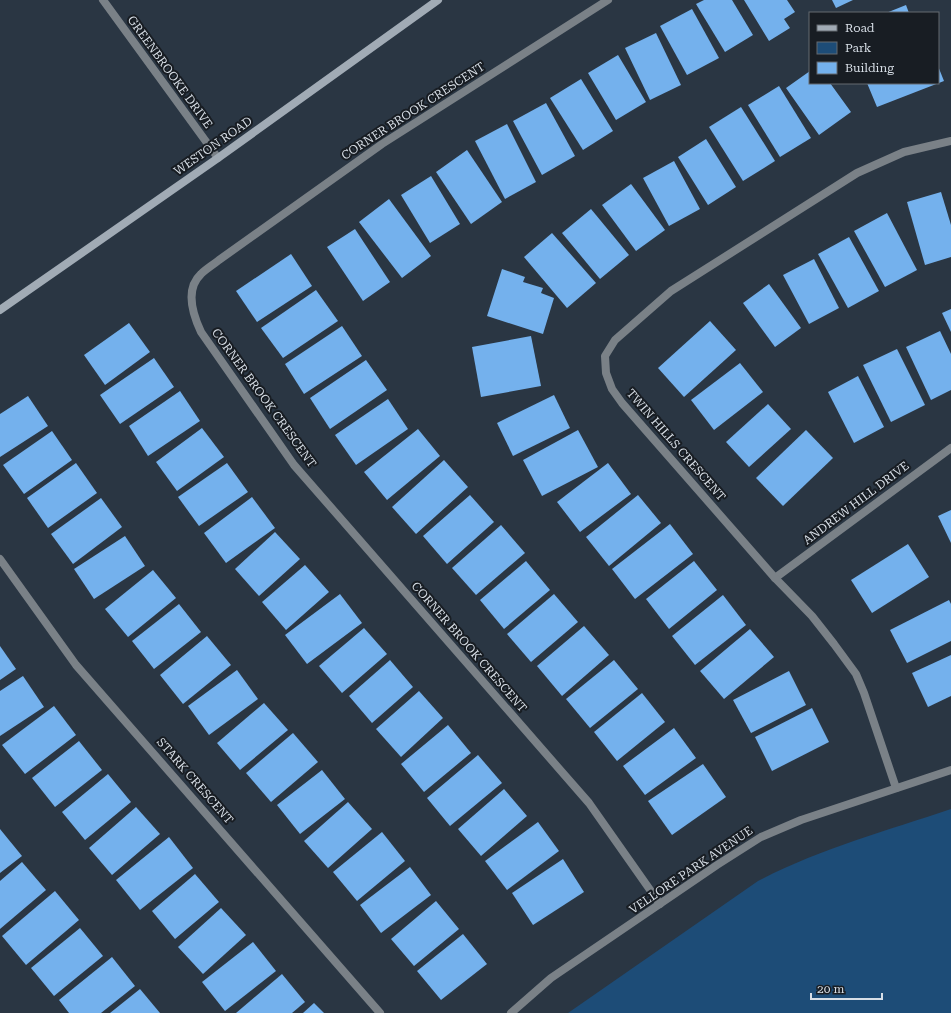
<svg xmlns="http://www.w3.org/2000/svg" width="951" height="1013" font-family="'Roboto Serif',serif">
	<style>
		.green { fill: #1d4c77 }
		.building { fill: #74b1ed }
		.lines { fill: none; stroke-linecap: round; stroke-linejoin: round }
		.minor { stroke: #7a8187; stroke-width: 8 }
		.secondary { stroke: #a1abb5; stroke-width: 8 }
		.labels { text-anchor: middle; stroke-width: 4; stroke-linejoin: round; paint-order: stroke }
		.street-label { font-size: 12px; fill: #d7dee6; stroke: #181d23 }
	</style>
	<rect width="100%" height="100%" fill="#2a3643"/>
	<path class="green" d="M 951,809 L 951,1013 L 568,1013 L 758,881 C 819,849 886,831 951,809 Z"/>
	<g class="building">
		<path d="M 704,0 L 732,0 L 753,35 L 725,52 L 696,4 Z"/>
		<path d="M 744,0 L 787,0 L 795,12 L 784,19 L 790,28 L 769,41 Z"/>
		<path d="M 832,0 L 853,0 L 836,8 Z"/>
		<path d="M 906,5 L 909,13 L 886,13 Z"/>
		<path d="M 692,9 L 719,58 L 687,75 L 660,26 Z"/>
		<path d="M 656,33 L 681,85 L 650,100 L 625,48 Z"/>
		<path d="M 618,55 L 646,102 L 616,120 L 588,73 Z"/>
		<path d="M 938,66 L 944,81 L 877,107 L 867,83 L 938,83 Z"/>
		<path d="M 810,71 L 810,83 L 830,83 L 851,112 L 819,135 L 786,88 Z"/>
		<path d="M 581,79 L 613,131 L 583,150 L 550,98 Z"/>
		<path d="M 779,86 L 811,138 L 780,157 L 748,105 Z"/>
		<path d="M 546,103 L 575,156 L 542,175 L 513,121 Z"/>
		<path d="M 741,107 L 775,161 L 743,181 L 709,127 Z"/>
		<path d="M 507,124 L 536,182 L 505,199 L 475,141 Z"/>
		<path d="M 706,139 L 736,187 L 708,205 L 678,157 Z"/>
		<path d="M 467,150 L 502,202 L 471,224 L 436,172 Z"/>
		<path d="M 674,161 L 700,209 L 669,226 L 643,178 Z"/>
		<path d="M 431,176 L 460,224 L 430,243 L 401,195 Z"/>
		<path d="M 631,184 L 665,230 L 636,251 L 602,205 Z"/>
		<path d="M 941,192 L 951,225 L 951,257 L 925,265 L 907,202 Z"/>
		<path d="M 389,199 L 431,256 L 402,278 L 359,222 Z"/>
		<path d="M 591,209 L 629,255 L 600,279 L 562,233 Z"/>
		<path d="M 887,213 L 917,270 L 885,287 L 854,231 Z"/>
		<path d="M 355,229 L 390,282 L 363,301 L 327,247 Z"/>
		<path d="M 552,233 L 596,283 L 567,308 L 524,257 Z"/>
		<path d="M 849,237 L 879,291 L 848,308 L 818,254 Z"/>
		<path d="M 291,254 L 312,286 L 257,322 L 236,291 Z"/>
		<path d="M 814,259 L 839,308 L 809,324 L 783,275 Z"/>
		<path d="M 502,269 L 525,277 L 523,282 L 543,288 L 541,293 L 554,298 L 543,334 L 487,316 Z"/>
		<path d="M 769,284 L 801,328 L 775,347 L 743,303 Z"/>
		<path d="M 316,290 L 338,321 L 283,358 L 261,328 Z"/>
		<path d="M 951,309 L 951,332 L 942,313 Z"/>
		<path d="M 710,321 L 736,350 L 684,397 L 658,368 Z"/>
		<path d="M 129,323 L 150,352 L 105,385 L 84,355 Z"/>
		<path d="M 342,326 L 362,356 L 304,394 L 285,364 Z"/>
		<path d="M 940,331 L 951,354 L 951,390 L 931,400 L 906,347 Z"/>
		<path d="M 531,336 L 541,386 L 481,397 L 472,347 Z"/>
		<path d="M 897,349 L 925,405 L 891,422 L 863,365 Z"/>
		<path d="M 154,358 L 174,387 L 120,424 L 100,395 Z"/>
		<path d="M 366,360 L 387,390 L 330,429 L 310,398 Z"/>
		<path d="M 740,363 L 763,392 L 714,430 L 691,400 Z"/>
		<path d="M 858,376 L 884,427 L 854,443 L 828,392 Z"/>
		<path d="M 180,391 L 200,421 L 148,456 L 129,426 Z"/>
		<path d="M 554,395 L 570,428 L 513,456 L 497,423 Z"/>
		<path d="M 28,396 L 48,426 L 0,457 L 0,414 Z"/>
		<path d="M 388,399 L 408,429 L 356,465 L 335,435 Z"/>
		<path d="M 768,404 L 791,429 L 749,467 L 726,442 Z"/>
		<path d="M 202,428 L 224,457 L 177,491 L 156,462 Z"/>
		<path d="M 418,429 L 440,456 L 387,500 L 364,472 Z"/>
		<path d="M 578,430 L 598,467 L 542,496 L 523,460 Z"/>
		<path d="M 806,430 L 833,458 L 783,506 L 756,478 Z"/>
		<path d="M 52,431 L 72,460 L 24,494 L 3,465 Z"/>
		<path d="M 444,460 L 468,487 L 416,534 L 392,507 Z"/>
		<path d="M 76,463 L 97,493 L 48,528 L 27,498 Z"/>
		<path d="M 227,463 L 248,492 L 199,526 L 178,497 Z"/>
		<path d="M 608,463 L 631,494 L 580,532 L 557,502 Z"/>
		<path d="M 470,495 L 494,522 L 447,564 L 423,536 Z"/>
		<path d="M 638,495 L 661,523 L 609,566 L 586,537 Z"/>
		<path d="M 252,497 L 275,528 L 226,563 L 204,533 Z"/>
		<path d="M 101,498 L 122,527 L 73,564 L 51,534 Z"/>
		<path d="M 951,510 L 951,543 L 938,516 Z"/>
		<path d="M 670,524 L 693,554 L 635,599 L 612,569 Z"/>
		<path d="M 501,525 L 525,553 L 476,595 L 452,568 Z"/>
		<path d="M 275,532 L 300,559 L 259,596 L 235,569 Z"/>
		<path d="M 125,536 L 145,566 L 94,599 L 74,569 Z"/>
		<path d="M 908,544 L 929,577 L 872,613 L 851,580 Z"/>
		<path d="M 526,561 L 550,590 L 504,629 L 480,600 Z"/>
		<path d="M 694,561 L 717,590 L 669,629 L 646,599 Z"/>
		<path d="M 305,565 L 329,592 L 286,630 L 262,602 Z"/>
		<path d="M 153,570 L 176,598 L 128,637 L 105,609 Z"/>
		<path d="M 340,594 L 362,623 L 307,664 L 285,635 Z"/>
		<path d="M 554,594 L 578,622 L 531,662 L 507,634 Z"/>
		<path d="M 723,595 L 746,625 L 695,665 L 672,636 Z"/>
		<path d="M 949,600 L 951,604 L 951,641 L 907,663 L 890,630 Z"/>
		<path d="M 179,604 L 201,632 L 154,669 L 132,641 Z"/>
		<path d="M 584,626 L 609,655 L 562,696 L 537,666 Z"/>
		<path d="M 364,628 L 387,654 L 342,693 L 319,666 Z"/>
		<path d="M 750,629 L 774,657 L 724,699 L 700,671 Z"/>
		<path d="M 207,636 L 231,665 L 183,704 L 160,675 Z"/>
		<path d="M 0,646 L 16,669 L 0,680 Z"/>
		<path d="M 951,655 L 951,696 L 928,707 L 912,673 Z"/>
		<path d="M 390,660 L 413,687 L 372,723 L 349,696 Z"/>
		<path d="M 614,660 L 638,689 L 590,728 L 566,699 Z"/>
		<path d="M 237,670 L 258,699 L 209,735 L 188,706 Z"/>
		<path d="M 789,671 L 806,705 L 751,733 L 733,700 Z"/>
		<path d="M 23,676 L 44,707 L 0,736 L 0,691 Z"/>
		<path d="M 419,691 L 443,718 L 401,757 L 376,729 Z"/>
		<path d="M 642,693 L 665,722 L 617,761 L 594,732 Z"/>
		<path d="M 264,703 L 288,730 L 240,770 L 217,743 Z"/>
		<path d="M 54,706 L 76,735 L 25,774 L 2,745 Z"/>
		<path d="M 812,708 L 829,742 L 772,771 L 755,737 Z"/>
		<path d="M 448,725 L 471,753 L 424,792 L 401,764 Z"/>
		<path d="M 674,728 L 696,758 L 645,795 L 623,766 Z"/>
		<path d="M 293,733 L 318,762 L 271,802 L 246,773 Z"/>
		<path d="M 79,741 L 102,770 L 55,807 L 32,778 Z"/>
		<path d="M 478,755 L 502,783 L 450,826 L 427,798 Z"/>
		<path d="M 703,764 L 726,797 L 672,835 L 648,801 Z"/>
		<path d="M 322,770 L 345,799 L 300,834 L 277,805 Z"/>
		<path d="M 108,774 L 131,802 L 85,840 L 62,812 Z"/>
		<path d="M 504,789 L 527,816 L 481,856 L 458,829 Z"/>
		<path d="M 348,802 L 372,829 L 328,868 L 304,841 Z"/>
		<path d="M 136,807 L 160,834 L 112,875 L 89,848 Z"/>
		<path d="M 538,822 L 559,851 L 507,890 L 485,861 Z"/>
		<path d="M 0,829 L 22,856 L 0,873 Z"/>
		<path d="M 382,832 L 405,861 L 357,901 L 333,872 Z"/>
		<path d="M 169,837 L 193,868 L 140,910 L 116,880 Z"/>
		<path d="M 563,859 L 584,892 L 533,925 L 512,893 Z"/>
		<path d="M 22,862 L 46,890 L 0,929 L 0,881 Z"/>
		<path d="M 410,867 L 431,895 L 381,933 L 360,905 Z"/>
		<path d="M 195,874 L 219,902 L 175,939 L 152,911 Z"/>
		<path d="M 55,891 L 79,920 L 26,965 L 2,936 Z"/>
		<path d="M 436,901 L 459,929 L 414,966 L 391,939 Z"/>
		<path d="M 221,908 L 246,935 L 203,974 L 178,947 Z"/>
		<path d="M 80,928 L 103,956 L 54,996 L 31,968 Z"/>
		<path d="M 463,934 L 487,964 L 441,1000 L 417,971 Z"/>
		<path d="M 253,942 L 276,971 L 225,1011 L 202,982 Z"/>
		<path d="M 112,957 L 135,986 L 101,1013 L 69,1013 L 59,1000 Z"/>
		<path d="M 282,974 L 305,1002 L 292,1013 L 236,1013 Z"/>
		<path d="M 140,989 L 160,1013 L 110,1013 Z"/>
		<path d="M 314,1003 L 324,1013 L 303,1013 Z"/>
	</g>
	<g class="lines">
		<g class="minor">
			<path d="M 103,0 L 218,158"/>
			<path d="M 608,0 L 382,144 L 219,260 C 213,265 206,269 201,274 C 184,290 193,315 201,332 L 294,465 L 589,803 L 660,904"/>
			<path d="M 0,559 L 76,665 L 380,1013"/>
			<path d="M 775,578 L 951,448"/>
			<path d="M 896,788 L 864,693 L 856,674 L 834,644 L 812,616 L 775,578 L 622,403 L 612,389 L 606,373 L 605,356 L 615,340 L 671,291 L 857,173 L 904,152 L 951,141"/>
			<path d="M 511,1013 L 551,978 L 717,865 L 761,837 L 801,820 L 951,770"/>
		</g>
		<path class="secondary" d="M 0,310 L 218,158 L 438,0"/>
	</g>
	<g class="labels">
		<g class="street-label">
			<text transform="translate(170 72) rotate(54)" y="4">GREENBROOKE DRIVE</text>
			<text transform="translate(413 111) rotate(-33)" y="4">CORNER BROOK CRESCENT</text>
			<text transform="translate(213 146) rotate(-35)" y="4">WESTON ROAD</text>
			<text transform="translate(264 398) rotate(54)" y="4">CORNER BROOK CRESCENT</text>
			<text transform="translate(676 445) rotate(49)" y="4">TWIN HILLS CRESCENT</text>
			<text transform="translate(856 503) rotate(-37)" y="4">ANDREW HILL DRIVE</text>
			<text transform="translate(469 647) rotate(49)" y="4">CORNER BROOK CRESCENT</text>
			<text transform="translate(195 781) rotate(49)" y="4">STARK CRESCENT</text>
			<text transform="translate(691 870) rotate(-34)" y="4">VELLORE PARK AVENUE</text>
		</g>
	</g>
	<rect x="809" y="12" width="130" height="72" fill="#181d23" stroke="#646a71"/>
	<rect x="817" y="25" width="20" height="6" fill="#a1abb5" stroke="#646a71"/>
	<text x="845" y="32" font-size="12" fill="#d7dee6">Road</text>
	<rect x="817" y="42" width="20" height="12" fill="#1d4c77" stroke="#646a71"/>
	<text x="845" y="52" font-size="12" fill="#d7dee6">Park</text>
	<rect x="817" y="62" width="20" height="12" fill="#74b1ed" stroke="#646a71"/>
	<text x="845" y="72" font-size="12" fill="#d7dee6">Building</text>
	<path d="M811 993v6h71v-6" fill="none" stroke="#d7dee6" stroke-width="2"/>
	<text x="817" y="993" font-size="12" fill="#d7dee6" stroke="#181d23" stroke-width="3" paint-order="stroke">20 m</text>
</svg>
